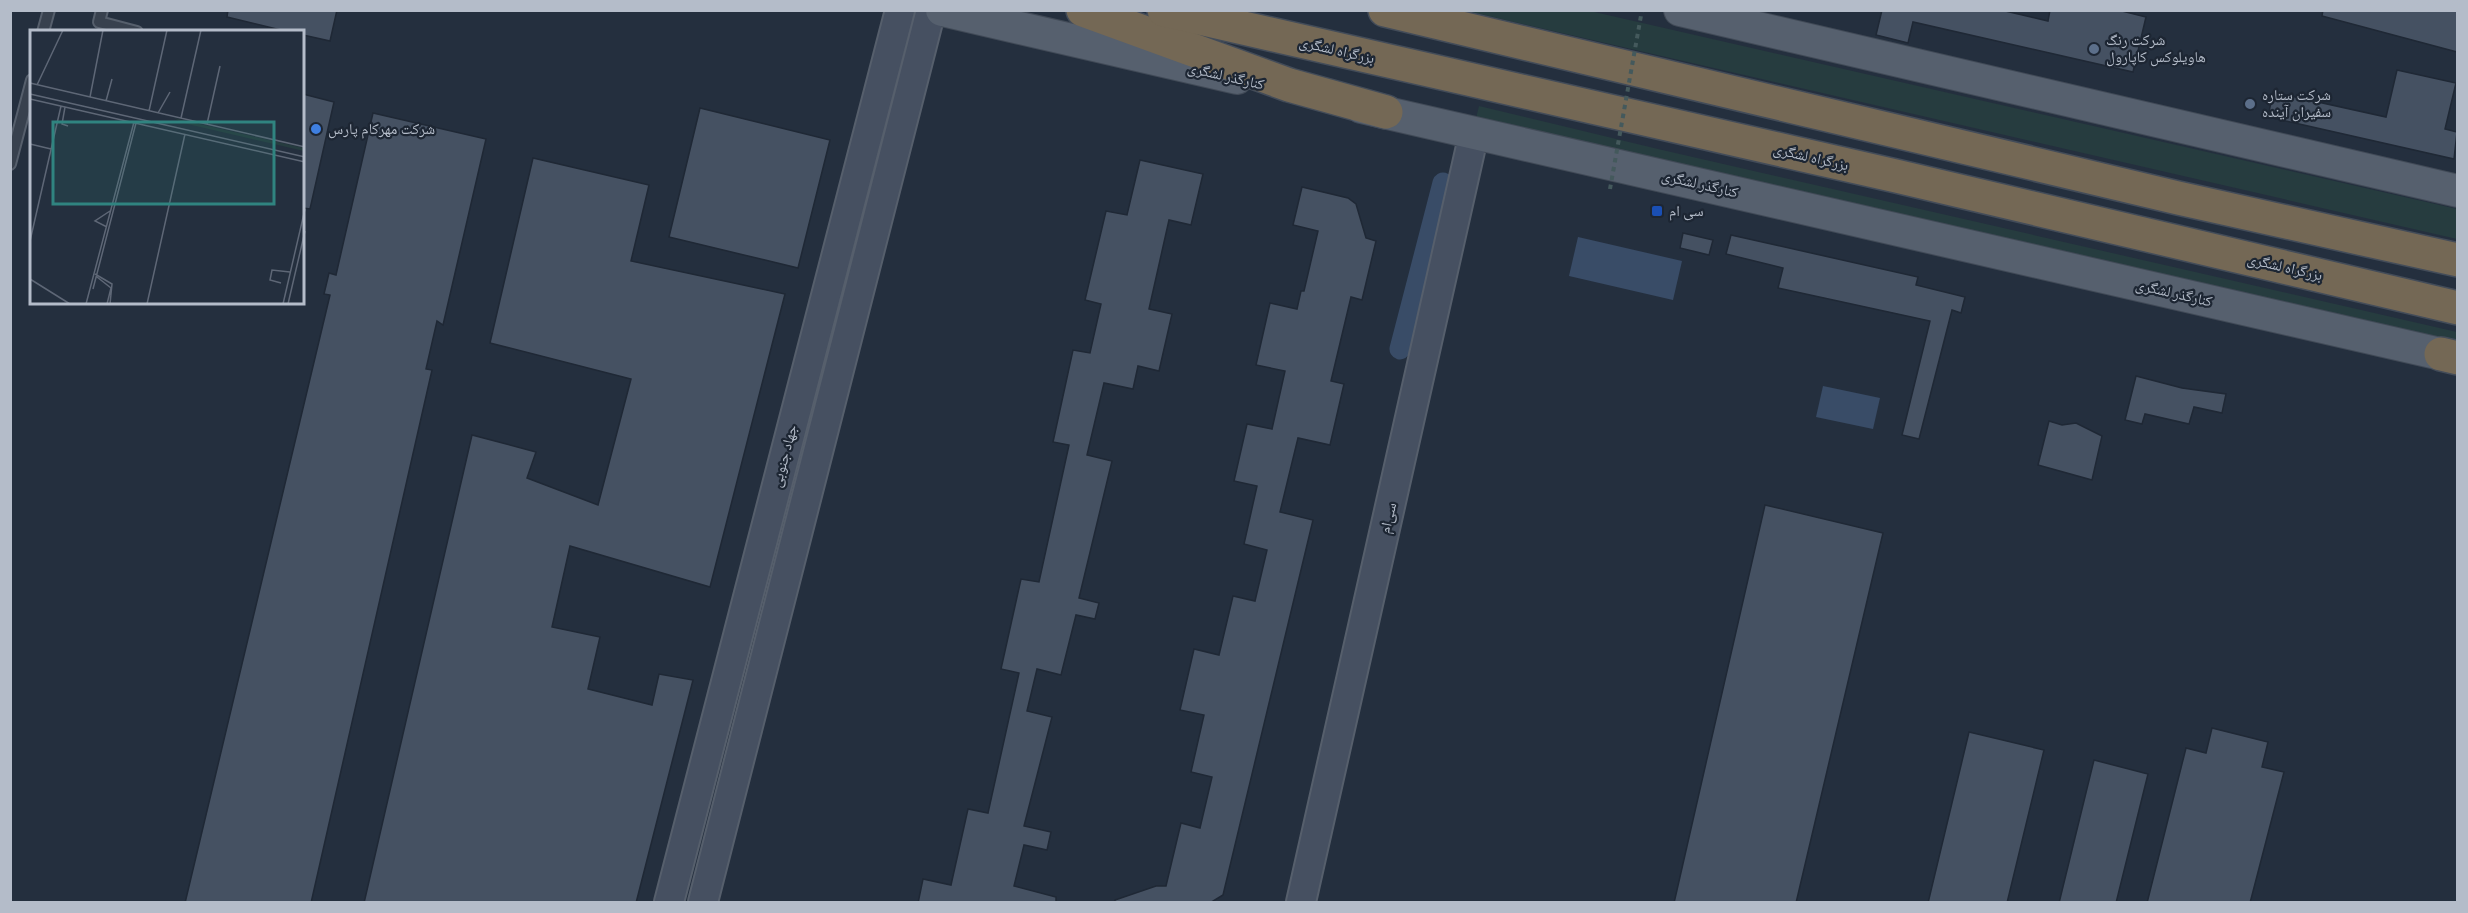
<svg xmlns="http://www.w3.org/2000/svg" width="2468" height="913" font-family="'Archivo Narrow','Noto Naskh Arabic',sans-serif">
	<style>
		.green { fill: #263c3f }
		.water { fill: #394c67 }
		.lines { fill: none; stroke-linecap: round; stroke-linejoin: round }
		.canal { stroke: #394c67; stroke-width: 21 }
		.building { fill: #455162; stroke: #1f2835; stroke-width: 1.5 }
		.lane-casing { stroke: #565f6c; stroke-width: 14 }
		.secondary-casing { stroke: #565f6c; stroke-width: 32 }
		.primary-casing { stroke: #414a57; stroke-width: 34 }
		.highway-casing { stroke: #434c59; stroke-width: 36 }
		.lane { stroke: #38414e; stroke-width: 10 }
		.secondary { stroke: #465061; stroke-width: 28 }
		.primary { stroke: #56606e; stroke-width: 32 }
		.highway { stroke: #746855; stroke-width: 33 }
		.path-bridge { stroke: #44595c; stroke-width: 4; stroke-dasharray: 4.5 4.5; stroke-linecap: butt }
		.service-dot { fill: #5c6f8a; stroke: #1d2633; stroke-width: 2 }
		.shop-dot { fill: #3f7fe0; stroke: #1d2633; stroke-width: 2 }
		.transit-dot { fill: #1a4fb4; stroke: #1d2633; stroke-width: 2 }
		.labels { text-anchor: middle; stroke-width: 4.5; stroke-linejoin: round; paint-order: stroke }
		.poi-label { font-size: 15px; fill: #b4bcc9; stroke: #1d2633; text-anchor: start }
		.street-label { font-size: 15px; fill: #b4bcc9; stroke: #1d2633 }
		.inset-road { fill: none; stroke: #5e6776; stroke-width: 1.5 }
		.view { fill: #308480; fill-opacity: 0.15; stroke: #308480; stroke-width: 3 }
		.inset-edge { fill: none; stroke: #b4bcc9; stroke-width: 3 }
	</style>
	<rect width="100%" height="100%" fill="#242f3e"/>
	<g class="green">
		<path d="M 1466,11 L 1590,11 L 2457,209 L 2457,239 Z"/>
		<path d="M 1479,106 L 1658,149 L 2457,332 L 2457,350 L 1474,126 Z"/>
	</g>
	<g class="water">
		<path d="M 1578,237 L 1682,261 L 1673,300 L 1569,276 Z"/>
		<path d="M 1823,386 L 1880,398 L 1873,429 L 1816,417 Z"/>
	</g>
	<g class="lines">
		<path class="canal" d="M 1400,349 L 1443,183"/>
	</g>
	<g class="building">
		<path d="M 228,10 L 337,10 L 330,41 L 303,35 L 303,32 L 289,32 L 227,17 Z"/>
		<path d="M 1882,10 L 2001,10 L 2048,21 L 2050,10 L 2118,10 L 2146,17 L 2133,72 L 1913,22 L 1908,43 L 1876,35 Z"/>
		<path d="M 2323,10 L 2457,10 L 2457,52 L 2322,16 Z"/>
		<path d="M 2397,70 L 2456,83 L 2445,129 L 2457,132 L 2454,159 L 2268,117 L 2273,92 L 2386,117 Z"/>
		<path d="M 303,94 L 334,102 L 310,209 L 303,208 Z"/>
		<path d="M 700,108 L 830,140 L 798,268 L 669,237 Z"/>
		<path d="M 373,113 L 486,139 L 443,325 L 437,321 L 426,369 L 432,370 L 311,903 L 185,903 L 330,295 L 324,294 L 329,273 L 336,275 Z"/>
		<path d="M 533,158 L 649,185 L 631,261 L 785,294 L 710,587 L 570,546 L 552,627 L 600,637 L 588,689 L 652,705 L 659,674 L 693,680 L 636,903 L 364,903 L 472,435 L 536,452 L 527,478 L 598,505 L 631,379 L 490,343 Z"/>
		<path d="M 1140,160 L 1203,174 L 1191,225 L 1169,220 L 1149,309 L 1172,314 L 1159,371 L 1138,366 L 1133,389 L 1104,383 L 1087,455 L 1112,461 L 1079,598 L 1099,603 L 1095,619 L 1076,615 L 1061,675 L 1037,669 L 1027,711 L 1052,717 L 1024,826 L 1051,832 L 1047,850 L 1024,845 L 1014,886 L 1056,897 L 1056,903 L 918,903 L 923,879 L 951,885 L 968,809 L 988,813 L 1019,673 L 1001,669 L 1021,579 L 1039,582 L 1069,445 L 1053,442 L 1073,350 L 1090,353 L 1101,304 L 1085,300 L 1106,211 L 1127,215 Z"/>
		<path d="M 1302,187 L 1348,198 L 1356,204 L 1366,238 L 1376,241 L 1362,300 L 1351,297 L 1331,381 L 1344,384 L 1330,445 L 1298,438 L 1280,512 L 1313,520 L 1223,895 L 1210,903 L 1115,903 L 1115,900 L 1156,886 L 1166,886 L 1181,823 L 1200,828 L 1212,777 L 1191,772 L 1204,715 L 1180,710 L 1194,649 L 1219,655 L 1233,596 L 1255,601 L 1267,550 L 1244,544 L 1257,486 L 1234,481 L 1247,424 L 1272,429 L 1285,371 L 1256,365 L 1270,303 L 1297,309 L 1301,291 L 1304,291 L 1318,231 L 1293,225 Z"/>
		<path d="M 1683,233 L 1713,240 L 1709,255 L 1680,248 Z"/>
		<path d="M 1731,235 L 1918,277 L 1916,285 L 1965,297 L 1961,313 L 1952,310 L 1919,439 L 1902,435 L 1930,321 L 1778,288 L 1783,268 L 1726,254 Z"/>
		<path d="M 2136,376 L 2182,388 L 2226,394 L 2222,413 L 2194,407 L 2189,424 L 2145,414 L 2142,424 L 2125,420 Z"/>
		<path d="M 2049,421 L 2062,425 L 2076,423 L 2102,436 L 2092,480 L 2038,465 Z"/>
		<path d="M 1765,505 L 1883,533 L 1796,903 L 1674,903 Z"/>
		<path d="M 2212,728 L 2268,742 L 2262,767 L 2284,772 L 2250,903 L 2147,903 L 2186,748 L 2206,753 Z"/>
		<path d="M 1969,732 L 2044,750 L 2007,903 L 1928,903 Z"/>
		<path d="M 2094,760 L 2148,774 L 2116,903 L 2059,903 Z"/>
	</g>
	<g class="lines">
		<g class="lane-casing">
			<g id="lane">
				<path d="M 102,10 L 99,22 L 137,32"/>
				<path d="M 43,32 L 49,10"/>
				<path d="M 10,164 L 32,80"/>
			</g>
		</g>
		<g class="secondary-casing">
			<g id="secondary">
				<path d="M 669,902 L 900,10"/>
				<path d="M 703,902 L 931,10"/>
				<path d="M 1301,902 L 1474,133"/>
			</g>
		</g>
		<g class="primary-casing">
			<g id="primary">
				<path d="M 942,10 L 1237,78"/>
				<path d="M 1680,10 L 2458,191"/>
				<path d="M 1361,107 L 2458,358"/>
			</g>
		</g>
		<g class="highway-casing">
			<g id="highway">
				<path d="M 1083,10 L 1289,85 L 1386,112"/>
				<path d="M 1164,10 L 1896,176 L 2458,308"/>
				<path d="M 1385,10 L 2178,198 L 2458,260"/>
				<path d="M 2441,354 L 2458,358"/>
			</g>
		</g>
		<use href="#lane" class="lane"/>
		<use href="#secondary" class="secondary"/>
		<use href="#primary" class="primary"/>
		<use href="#highway" class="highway"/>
		<path class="path-bridge" d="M 1610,189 L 1642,10"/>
	</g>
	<g class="service-dot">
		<circle cx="2094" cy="49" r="6"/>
		<circle cx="2250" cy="104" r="6"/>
	</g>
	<circle class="shop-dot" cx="316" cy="129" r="6"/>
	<rect class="transit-dot" x="1651" y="205" width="12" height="12" rx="3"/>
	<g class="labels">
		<g class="poi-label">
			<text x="2106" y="45">شرکت رنگ<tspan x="2106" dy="17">هاویلوکس کاپارول</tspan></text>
			<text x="2262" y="100">شرکت ستاره<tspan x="2262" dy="17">سفیران آینده</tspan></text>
			<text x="328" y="134">شرکت مهرکام پارس</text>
			<text x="1669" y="216">سی ام</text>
		</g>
		<g class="street-label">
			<text transform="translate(1337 50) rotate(13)" y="5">بزرگراه لشگری</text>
			<text transform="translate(1226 76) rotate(13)" y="5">کنارگذر لشگری</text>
			<text transform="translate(1811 157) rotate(13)" y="5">بزرگراه لشگری</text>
			<text transform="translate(1700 184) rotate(13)" y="5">کنارگذر لشگری</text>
			<text transform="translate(2285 267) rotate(13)" y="5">بزرگراه لشگری</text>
			<text transform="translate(2174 293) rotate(13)" y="5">کنارگذر لشگری</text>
			<text transform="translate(784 456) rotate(-75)" y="5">جهاد جنوبی</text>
			<text transform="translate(1388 518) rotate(-77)" y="5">سی‌ام</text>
		</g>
	</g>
	<g transform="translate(30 30)">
		<rect width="274" height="274" fill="#242f3e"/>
		<path d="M 144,88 L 274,118 L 274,121 L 153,93 Z" fill="#263c3f"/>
		<path class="inset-road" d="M 0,53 L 275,117M 7,55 L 33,0M 0,64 L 275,127M 60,67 L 73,0M 0,69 L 275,132M 76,71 L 82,49M 35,77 L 32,94 L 38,96M 119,81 L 137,0M 128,83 L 140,62M 151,88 L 171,0M 177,94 L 190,36M 0,114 L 21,119M 77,197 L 65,191 L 80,181M 0,211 L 31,76M 65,244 L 82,254 L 80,274M 67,247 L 81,258 L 77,274M 0,249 L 40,274M 251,253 L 240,250 L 242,240 L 260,242M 63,259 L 106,93M 56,274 L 104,92M 117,274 L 155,104M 253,274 L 275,179M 258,274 L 275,201"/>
		<path class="view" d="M 23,92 L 244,92 L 244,174 L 23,174 Z"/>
		<rect width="274" height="274" class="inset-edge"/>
	</g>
	<rect width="2468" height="913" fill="none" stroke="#b4bcc9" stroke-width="24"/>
</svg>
